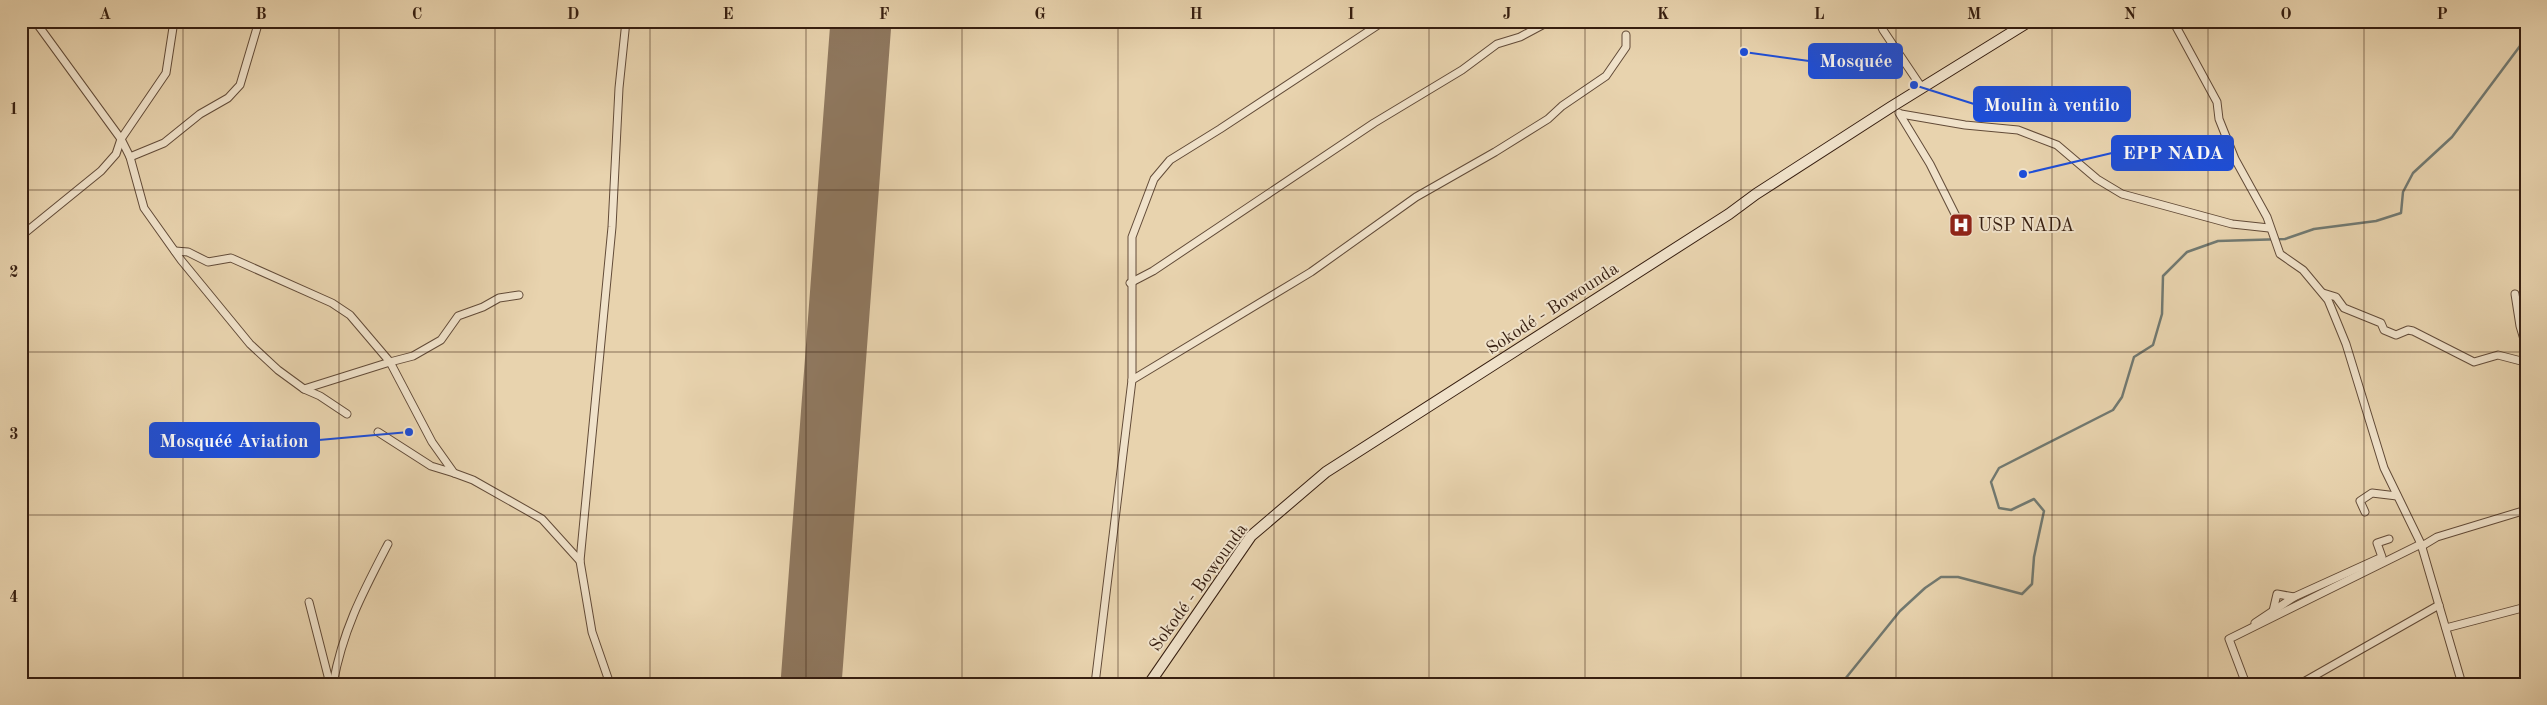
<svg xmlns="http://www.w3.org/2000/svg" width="2547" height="705" font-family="'Old Standard TT',serif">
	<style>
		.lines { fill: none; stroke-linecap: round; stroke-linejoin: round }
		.stream { stroke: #717971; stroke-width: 2.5 }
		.runway { stroke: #8f785f; stroke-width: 61 }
		.minor-casing { stroke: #624b38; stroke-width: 9 }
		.secondary-casing { stroke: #361e10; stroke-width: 12 }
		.minor { stroke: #f0e2ca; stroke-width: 7 }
		.secondary { stroke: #f0e2ca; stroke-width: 10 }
		.grid { fill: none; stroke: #361e10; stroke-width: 1; stroke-opacity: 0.55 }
		.labels { text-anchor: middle; stroke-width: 4; stroke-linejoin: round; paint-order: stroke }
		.poi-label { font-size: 18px; fill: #361e10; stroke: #f0e2ca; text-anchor: start }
		.street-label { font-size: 18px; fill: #361e10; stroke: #f0e2ca }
		.leader { fill: none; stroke: #1d4ed8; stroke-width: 2 }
		.callout-dot { fill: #1d4ed8; stroke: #f0e2ca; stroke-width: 2 }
		.callout { fill: #1d4ed8; stroke: #1d4ed8; stroke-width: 2 }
		.callout-label { font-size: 19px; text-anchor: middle; font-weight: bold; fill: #fff }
		.neatline { fill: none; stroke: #361e10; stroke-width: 2 }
		.grid-label { font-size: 16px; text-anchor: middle; font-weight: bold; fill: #361e10 }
	</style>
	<rect width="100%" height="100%" fill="#e8d3ae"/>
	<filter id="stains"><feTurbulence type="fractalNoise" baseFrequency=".004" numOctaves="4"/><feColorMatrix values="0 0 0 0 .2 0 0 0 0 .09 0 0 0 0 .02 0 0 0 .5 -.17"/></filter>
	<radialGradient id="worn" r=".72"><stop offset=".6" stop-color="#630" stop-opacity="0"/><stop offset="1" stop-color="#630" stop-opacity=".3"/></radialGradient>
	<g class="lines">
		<path class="stream" d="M 1841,684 L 1900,611 L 1925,588 L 1941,577 L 1958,577 L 2022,594 L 2032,584 L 2034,557 L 2044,511 L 2034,499 L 2011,510 L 1999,508 L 1991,482 L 1999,468 L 2113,410 L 2122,397 L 2134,357 L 2153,345 L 2162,314 L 2163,276 L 2187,252 L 2218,241 L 2285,239 L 2314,229 L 2376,221 L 2401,213 L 2403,192 L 2413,173 L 2452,137 L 2520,46 L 2523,21"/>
		<path class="runway" d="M 811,684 L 861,21"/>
		<g class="minor-casing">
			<g id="minor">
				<path d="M 35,21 L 121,139 L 130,157 L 144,208 L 181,260 L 250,344 L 278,370 L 304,389 L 390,362 L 432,442 L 454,473 L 473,480 L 542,519 L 580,561"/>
				<path d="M 1879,21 L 1883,30 L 1922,88"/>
				<path d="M 2173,21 L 2217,102 L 2219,119 L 2235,159 L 2267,217 L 2280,254 L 2303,270 L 2328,300 L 2346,344 L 2384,468 L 2422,546 L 2437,537 L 2526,510"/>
				<path d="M 1899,113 L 1930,164 L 1956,216"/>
				<path d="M 1901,114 L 1965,125 L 2018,130 L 2057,145 L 2097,179 L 2122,194 L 2232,224 L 2269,228"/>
				<path d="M 130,157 L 164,143 L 200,114 L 228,98 L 240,85 L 259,21"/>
				<path d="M 21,236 L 101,171 L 116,154 L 121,139 L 166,73 L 174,21"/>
				<path d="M 175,251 L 188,252 L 208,262 L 231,258 L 332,303 L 350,315 L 390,362 L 413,356 L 441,340 L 458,316 L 483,307 L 499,298 L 519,295"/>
				<path d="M 1130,283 L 1153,271 L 1374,123 L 1462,70 L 1497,44 L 1520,37 L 1550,21"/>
				<path d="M 2323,293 L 2336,297 L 2344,308 L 2381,323 L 2384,330 L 2396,335 L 2408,330 L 2413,331 L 2474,362 L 2498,355 L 2521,361 L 2526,360"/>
				<path d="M 2515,294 L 2520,326 L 2526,346"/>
				<path d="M 1132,380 L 1311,272 L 1416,197 L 1495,152 L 1548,119 L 1562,106 L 1606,76 L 1626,47 L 1626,35"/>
				<path d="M 304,389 L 320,396 L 347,414"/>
				<path d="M 378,432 L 431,466 L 454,473"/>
				<path d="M 2365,512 L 2360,501 L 2372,493 L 2397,496"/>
				<path d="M 309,602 L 330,684"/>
				<path d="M 2273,611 L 2277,594 L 2294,597"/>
				<path d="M 2255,623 L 2294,597 L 2382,557 L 2377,543 L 2389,539"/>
				<path d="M 2446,628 L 2526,607"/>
				<path d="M 333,684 C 343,629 363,592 388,544"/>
				<path d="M 610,684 L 592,632 L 580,561 L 612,227 L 619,88 L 626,21"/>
				<path d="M 1095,684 L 1132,380 L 1132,237 L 1154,179 L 1170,160 L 1220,129 L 1384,21"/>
				<path d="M 2246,684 L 2229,639 L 2421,544 L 2462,684"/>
				<path d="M 2300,684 L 2439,605"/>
			</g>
		</g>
		<g class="secondary-casing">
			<path id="secondary" d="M 1149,684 L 1251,536 L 1326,472 L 1729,214 L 1756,194 L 1891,107 L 2030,21"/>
		</g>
		<use href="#minor" class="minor"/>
		<use href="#secondary" class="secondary"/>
	</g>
	<path class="grid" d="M 183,21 L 183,684M 339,21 L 339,684M 495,21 L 495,684M 650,21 L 650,684M 806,21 L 806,684M 962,21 L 962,684M 1118,21 L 1118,684M 1274,21 L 1274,684M 1429,21 L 1429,684M 1585,21 L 1585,684M 1741,21 L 1741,684M 1896,21 L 1896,684M 2052,21 L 2052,684M 2208,21 L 2208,684M 2364,21 L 2364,684M 21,190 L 2526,190M 21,352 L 2526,352M 21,515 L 2526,515"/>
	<defs>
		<g id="hospital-square" transform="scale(1.25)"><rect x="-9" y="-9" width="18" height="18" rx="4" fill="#8f2418" stroke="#f0e2ca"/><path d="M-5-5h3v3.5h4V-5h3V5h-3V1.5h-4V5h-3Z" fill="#fff"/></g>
	</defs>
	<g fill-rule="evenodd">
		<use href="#hospital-square" x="1961" y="225"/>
	</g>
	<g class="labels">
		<g class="poi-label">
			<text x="1978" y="231">USP NADA</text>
		</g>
		<g class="street-label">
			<text transform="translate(1552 308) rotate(-33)" y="6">Sokodé - Bowounda</text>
			<text transform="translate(1198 587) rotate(-54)" y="6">Sokodé - Bowounda</text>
		</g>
	</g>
	<path class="leader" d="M1744 52L1809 61M1914 85L1974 104M2023 174L2112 153M409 432L319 440"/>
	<g class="callout-dot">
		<circle cx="1744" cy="52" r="5"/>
		<circle cx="1914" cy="85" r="5"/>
		<circle cx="2023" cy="174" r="5"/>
		<circle cx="409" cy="432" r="5"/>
	</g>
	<g class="callout">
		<rect x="1809" y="44" width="93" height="34" rx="5"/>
		<rect x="1974" y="87" width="156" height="34" rx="5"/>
		<rect x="2112" y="136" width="121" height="34" rx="5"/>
		<rect x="150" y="423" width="169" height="34" rx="5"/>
	</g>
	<g class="callout-label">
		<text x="1856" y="67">Mosquée</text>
		<text x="2052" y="111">Moulin à ventilo</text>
		<text x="2173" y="159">EPP NADA</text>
		<text x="234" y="447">Mosquéé Aviation</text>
	</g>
	<rect width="2547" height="705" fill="none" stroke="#e8d3ae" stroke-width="55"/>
	<rect x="28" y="28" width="2492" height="650" class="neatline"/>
	<g class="grid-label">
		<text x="105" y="19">A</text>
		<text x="261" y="19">B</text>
		<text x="417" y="19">C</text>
		<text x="573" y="19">D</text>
		<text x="728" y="19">E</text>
		<text x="884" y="19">F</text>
		<text x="1040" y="19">G</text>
		<text x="1196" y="19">H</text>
		<text x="1351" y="19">I</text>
		<text x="1507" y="19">J</text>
		<text x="1663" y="19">K</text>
		<text x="1819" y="19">L</text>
		<text x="1974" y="19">M</text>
		<text x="2130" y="19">N</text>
		<text x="2286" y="19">O</text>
		<text x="2442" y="19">P</text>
		<text x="14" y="114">1</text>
		<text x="14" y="277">2</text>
		<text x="14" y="439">3</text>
		<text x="14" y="602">4</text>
	</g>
	<rect width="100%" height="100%" filter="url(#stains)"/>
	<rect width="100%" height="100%" fill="url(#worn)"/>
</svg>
